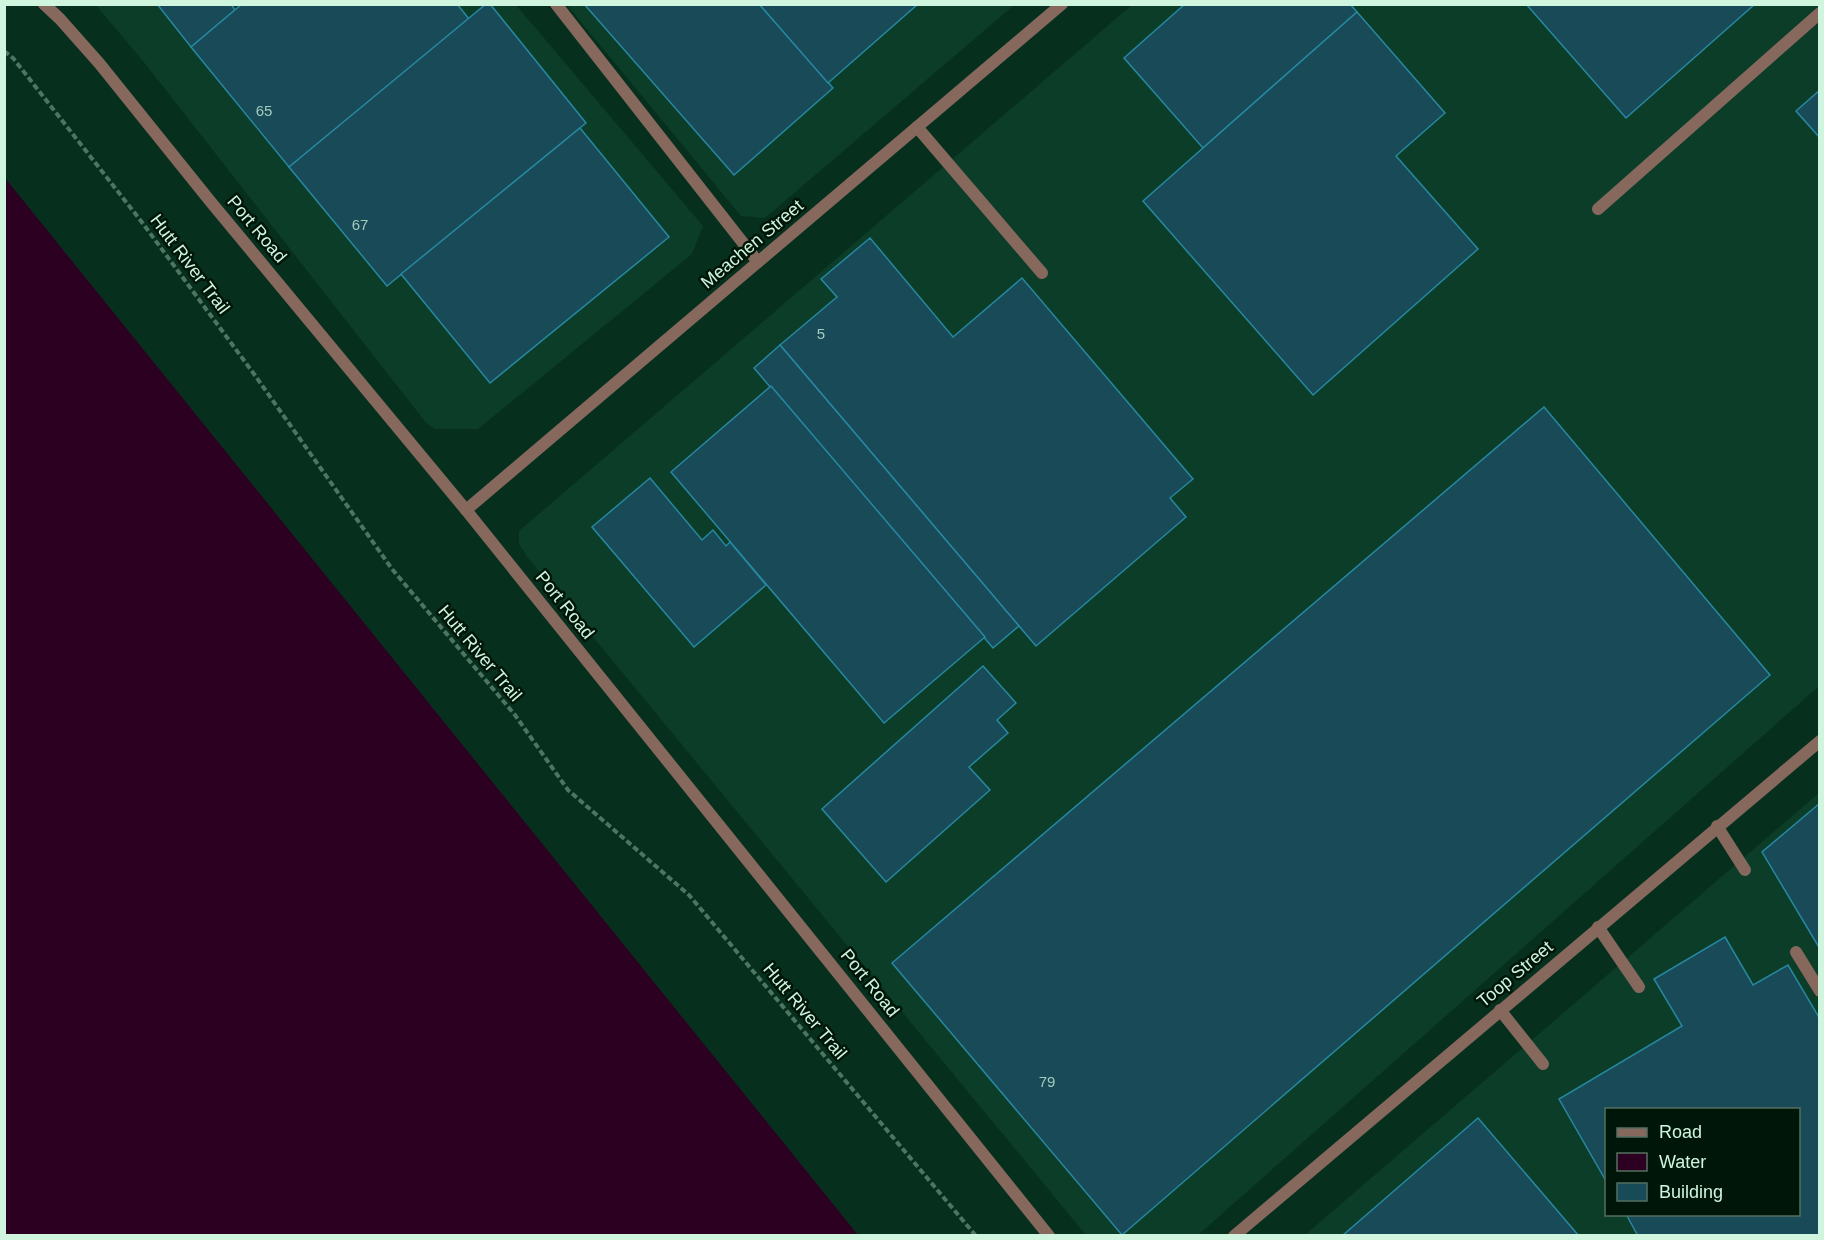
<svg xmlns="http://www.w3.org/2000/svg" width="1824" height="1240" font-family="Helvetica,sans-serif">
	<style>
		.built { fill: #0c3d28; fill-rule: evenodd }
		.water { fill: #2c0021 }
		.building { fill: #194a58; stroke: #2688a1; stroke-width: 1.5 }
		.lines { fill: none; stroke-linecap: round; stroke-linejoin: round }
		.path { stroke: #4d7561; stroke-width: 4; stroke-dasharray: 6 3; stroke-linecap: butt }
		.service { stroke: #86685d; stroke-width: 12 }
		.minor { stroke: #86685d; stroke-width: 12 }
		.labels { text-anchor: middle; stroke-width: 5; stroke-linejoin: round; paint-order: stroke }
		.number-label { font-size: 15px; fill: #a2cabd }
		.street-label { font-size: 18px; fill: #d0f5df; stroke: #001609 }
	</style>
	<rect width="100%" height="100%" fill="#06301d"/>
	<g class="built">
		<path d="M 96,5 L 516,5 L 703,226 L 692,254 L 478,429 L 435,429 L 427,424 L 147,66 Z"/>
		<path d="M 567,5 L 1014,5 L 765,218 L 741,216 Z"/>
		<path d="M 1132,5 L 1819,5 L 1819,686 L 1198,1235 L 1086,1235 L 528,558 L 519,544 L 519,531 Z"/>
		<path d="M 1819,793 L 1819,1235 L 1305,1235 ZM 1606,1110 L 1798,1110 L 1798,1214 L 1606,1214 Z"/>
	</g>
	<path class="water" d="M 5,178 L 858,1235 L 5,1235 Z"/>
	<g class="building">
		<path d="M 157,4 L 231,4 L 235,10 L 191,47 Z"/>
		<path d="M 242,4 L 457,4 L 469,19 L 289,167 L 191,47 Z"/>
		<path d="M 486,4 L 490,4 L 586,123 L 387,286 L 289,167 Z"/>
		<path d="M 584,4 L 759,4 L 833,88 L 734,175 Z"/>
		<path d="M 759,4 L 918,4 L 828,83 Z"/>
		<path d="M 1185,4 L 1350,4 L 1357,12 L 1203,148 L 1124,58 Z"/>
		<path d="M 1526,4 L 1755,4 L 1626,118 Z"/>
		<path d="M 1357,12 L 1445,113 L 1396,156 L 1478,249 L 1313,395 L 1143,201 Z"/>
		<path d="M 1820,90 L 1820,138 L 1796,111 Z"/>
		<path d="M 580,128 L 669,237 L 490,383 L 401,274 Z"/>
		<path d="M 870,238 L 953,337 L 1022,278 L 1193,479 L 1170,498 L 1186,517 L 1036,646 L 780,345 L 837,297 L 821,279 Z"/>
		<path d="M 780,345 L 1019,626 L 993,648 L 754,368 Z"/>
		<path d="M 771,386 L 985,637 L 884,723 L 671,472 Z"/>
		<path d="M 1544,407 L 1770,675 L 1122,1235 L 892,963 Z"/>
		<path d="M 650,478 L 702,540 L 713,530 L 726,546 L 730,542 L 766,585 L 694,647 L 592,527 Z"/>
		<path d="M 983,666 L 1016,703 L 997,720 L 1008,733 L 969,767 L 990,790 L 886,882 L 822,809 Z"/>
		<path d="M 1820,803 L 1820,949 L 1762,852 Z"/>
		<path d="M 1725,937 L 1753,985 L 1788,965 L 1820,1019 L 1820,1236 L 1638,1236 L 1626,1214 L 1798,1214 L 1798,1110 L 1606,1110 L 1606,1181 L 1559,1099 L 1682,1026 L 1654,979 Z"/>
		<path d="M 1478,1118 L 1579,1236 L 1342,1236 Z"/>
	</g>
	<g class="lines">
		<path class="path" d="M 4,51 L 13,58 L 141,221 L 254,374 L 392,569 L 515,715 L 568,790 L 689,895 L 976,1236"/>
		<g class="service">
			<path d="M 917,127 L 1042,273"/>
			<path d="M 1598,209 L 1820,13"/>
			<path d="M 1717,826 L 1745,870"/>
			<path d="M 1598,927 L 1639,987"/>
			<path d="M 1796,952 L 1820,991"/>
			<path d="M 1500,1010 L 1543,1064"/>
		</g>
		<g class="minor">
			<path d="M 44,4 L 60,19 L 99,63 L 210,201 L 466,510 L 1049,1236"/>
			<path d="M 556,4 L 758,262"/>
			<path d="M 466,510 L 1062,4"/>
			<path d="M 1234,1236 L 1820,741"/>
		</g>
	</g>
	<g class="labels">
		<g class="number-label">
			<text x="264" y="116">65</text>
			<text x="360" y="230">67</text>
			<text x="821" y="339">5</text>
			<text x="1047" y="1087">79</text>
		</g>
		<g class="street-label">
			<text transform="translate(257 229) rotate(50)" y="6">Port Road</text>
			<text transform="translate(752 244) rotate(-40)" y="6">Meachen Street</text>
			<text transform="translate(190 264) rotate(53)" y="6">Hutt River Trail</text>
			<text transform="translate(565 605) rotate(51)" y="6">Port Road</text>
			<text transform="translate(480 653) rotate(50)" y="6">Hutt River Trail</text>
			<text transform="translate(1515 974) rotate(-40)" y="6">Toop Street</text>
			<text transform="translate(870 983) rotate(51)" y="6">Port Road</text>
			<text transform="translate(805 1011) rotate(50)" y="6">Hutt River Trail</text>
		</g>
	</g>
	<rect width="1824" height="1240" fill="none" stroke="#d0f5df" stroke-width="12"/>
	<rect x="1605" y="1108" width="195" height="108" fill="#001609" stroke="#536f5f" stroke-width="1.5"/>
	<rect x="1617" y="1128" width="30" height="9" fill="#86685d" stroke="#536f5f" stroke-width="1.5"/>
	<text x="1659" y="1138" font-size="18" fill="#d0f5df">Road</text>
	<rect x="1617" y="1153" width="30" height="18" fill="#2c0021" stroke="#536f5f" stroke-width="1.5"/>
	<text x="1659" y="1168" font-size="18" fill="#d0f5df">Water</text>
	<rect x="1617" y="1183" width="30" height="18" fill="#194a58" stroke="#536f5f" stroke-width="1.5"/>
	<text x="1659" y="1198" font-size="18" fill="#d0f5df">Building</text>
</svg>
